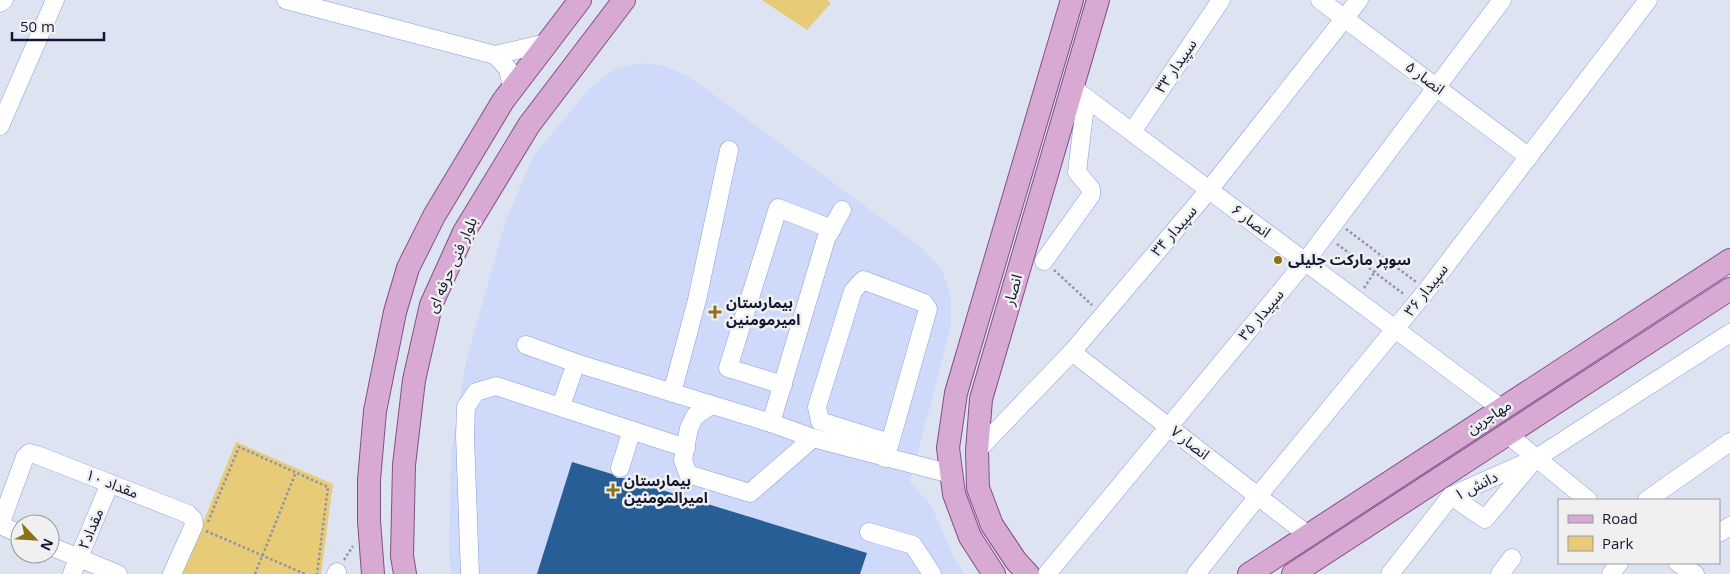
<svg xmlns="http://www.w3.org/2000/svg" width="1730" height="574" font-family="'Open Sans','Noto Sans Arabic',sans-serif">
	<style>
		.built { fill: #cfdafa }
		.green { fill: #e8cb77 }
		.building { fill: #265e95 }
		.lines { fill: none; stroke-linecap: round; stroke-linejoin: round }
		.minor-casing { stroke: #879ce2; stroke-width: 19 }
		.major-casing { stroke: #815188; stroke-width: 24 }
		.path { stroke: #8e93a7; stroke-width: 2.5; stroke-dasharray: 2.5 2.5; stroke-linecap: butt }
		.minor { stroke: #fff; stroke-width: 18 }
		.major { stroke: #d7a9d3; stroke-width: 22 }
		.poi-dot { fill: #8d7216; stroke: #f0f0f0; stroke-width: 2 }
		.labels { text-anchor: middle; stroke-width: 5; stroke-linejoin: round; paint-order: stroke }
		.street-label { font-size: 15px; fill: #121833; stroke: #f0f0f0 }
		.poi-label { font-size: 15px; font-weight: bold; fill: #121833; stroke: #f0f0f0; text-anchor: start }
	</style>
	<rect width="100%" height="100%" fill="#dee3f2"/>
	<path class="built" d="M 639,63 L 666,66 L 691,78 L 923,249 L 942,270 L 951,297 L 951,326 L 910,482 L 931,505 L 955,560 L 965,574 L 451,574 L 449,550 L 451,452 L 466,361 L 506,220 L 534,155 L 591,87 L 613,70 Z"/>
	<g class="green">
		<path d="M 762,0 L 827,0 L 831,3 L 807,30 Z"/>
		<path d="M 236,442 L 333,484 L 321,574 L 182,574 Z"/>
	</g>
	<path class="building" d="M 572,462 L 612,474 L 617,478 L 623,478 L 867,553 L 860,574 L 537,574 Z"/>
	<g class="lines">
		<g class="minor-casing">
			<g id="minor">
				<path d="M 286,0 L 495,55 L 546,43"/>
				<path d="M 1320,0 L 1529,157"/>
				<path d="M 0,3 L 4,0"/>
				<path d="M 495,55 L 508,69 L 512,87 L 507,95"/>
				<path d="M 1073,88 L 1502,409"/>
				<path d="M 0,126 L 55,0"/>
				<path d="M 1132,132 L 1221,0"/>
				<path d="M 1044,261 L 1091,195 L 1091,189 L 1077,172 L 1086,98"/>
				<path d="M 526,345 L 576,363 L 771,423 L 813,438 L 951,474"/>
				<path d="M 1072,352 L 1308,535"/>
				<path d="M 783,385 L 728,368 L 778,208 L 832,229"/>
				<path d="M 672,393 L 697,300 L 729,150"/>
				<path d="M 711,405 L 695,416 L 689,428 L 683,460 L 688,474 L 750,493 L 813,438"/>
				<path d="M 561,406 L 576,363"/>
				<path d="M 771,423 L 826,239 L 842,210"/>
				<path d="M 1507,434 L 1588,500"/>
				<path d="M 977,451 L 1072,352 L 1209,190 L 1359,0"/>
				<path d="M 885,458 L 890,443 L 928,309 L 924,303 L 863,280 L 853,291 L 817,407 L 820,421 L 890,443"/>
				<path d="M 620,468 L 632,430"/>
				<path d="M 1451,496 L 1485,519 L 1535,459 L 1730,333"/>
				<path d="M 1647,500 L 1730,442"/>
				<path d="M 0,525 L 25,457 L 29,453 L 37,455 L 188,514 L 193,519 L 194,525 L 172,574"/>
				<path d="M 0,525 L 20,534"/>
				<path d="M 869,532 L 913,545 L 932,574"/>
				<path d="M 1719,533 L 1730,526"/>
				<path d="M 50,546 L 118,574"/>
				<path d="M 1678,563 L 1695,574"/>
				<path d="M 72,574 L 110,483"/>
				<path d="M 336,574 L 337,572"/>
				<path d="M 470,574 L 465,436 L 466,407 L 476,392 L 496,386 L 686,448"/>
				<path d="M 1047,574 L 1305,262 L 1502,0"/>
				<path d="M 1196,574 L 1258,496 L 1427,290 L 1648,0"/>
				<path d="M 1390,574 L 1451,496 L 1532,460"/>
				<path d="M 1500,574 L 1512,558"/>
				<path d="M 1611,574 L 1619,563"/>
			</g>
		</g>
		<g class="major-casing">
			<g id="major">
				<path d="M 373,574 L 369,521 L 369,480 L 375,411 L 395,312 L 408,268 L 434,216 L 503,101 L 580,0"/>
				<path d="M 405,574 L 402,556 L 404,465 L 414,380 L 431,305 L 464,232 L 529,125 L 624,0"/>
				<path d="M 994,574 L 970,537 L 954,494 L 948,448 L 956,393 L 1072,0"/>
				<path d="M 1028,574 L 1016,561 L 992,525 L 978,488 L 977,451 L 981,399 L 1098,0"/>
				<path d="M 1249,574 L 1730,260"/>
				<path d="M 1293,574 L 1730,289"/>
			</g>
		</g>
		<g class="path">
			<path d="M 1346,229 L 1416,282"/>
			<path d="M 1337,244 L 1405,295"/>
			<path d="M 1054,270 L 1092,305"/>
			<path d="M 1364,288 L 1384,258"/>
			<path d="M 208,522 L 239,447 L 328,487 L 317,574"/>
			<path d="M 206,531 L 305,574"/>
			<path d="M 344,560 L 353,546"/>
			<path d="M 255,574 L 296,472"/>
		</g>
		<use href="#minor" class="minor"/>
		<use href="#major" class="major"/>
	</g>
	<g class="poi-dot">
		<circle cx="1278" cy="260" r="5"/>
		<path d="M712.5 304.5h5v5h5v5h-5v5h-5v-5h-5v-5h5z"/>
		<path d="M610.5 482.5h5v5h5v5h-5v5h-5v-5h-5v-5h5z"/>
	</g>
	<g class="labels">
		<g class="street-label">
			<text transform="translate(1176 66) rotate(-56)" y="5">سپیدار ۳۳</text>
			<text transform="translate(1425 78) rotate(37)" y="5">انصار ۵</text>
			<text transform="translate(1251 221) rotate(37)" y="5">انصار ۶</text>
			<text transform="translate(1174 231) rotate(-49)" y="5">سپیدار ۳۴</text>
			<text transform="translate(452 265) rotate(-66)" y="5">بلوار فنی حرفه ای</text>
			<text transform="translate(1013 290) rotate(-74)" y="5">انصار</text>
			<text transform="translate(1426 290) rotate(-52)" y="5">سپیدار ۳۶</text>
			<text transform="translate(1261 315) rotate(-50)" y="5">سپیدار ۳۵</text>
			<text transform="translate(1489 417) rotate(-33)" y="5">مهاجرین</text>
			<text transform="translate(1190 443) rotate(38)" y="5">انصار ۷</text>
			<text transform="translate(112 484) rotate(21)" y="5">مقداد ۱۰</text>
			<text transform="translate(1476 486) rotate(-26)" y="5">دانش ۱</text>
			<text transform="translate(91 529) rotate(-67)" y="5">مقداد۲</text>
		</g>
		<g class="poi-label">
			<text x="1288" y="265">سوپر مارکت جلیلی</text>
			<text x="726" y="308">بیمارستان<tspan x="726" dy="17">امیرمومنین</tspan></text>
			<text x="624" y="486">بیمارستان<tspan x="624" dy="17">امیرالمومنین</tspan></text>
		</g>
	</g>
	<rect x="1558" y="499" width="162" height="65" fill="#f0f0f0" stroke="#979aa4"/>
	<rect x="1568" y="515" width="25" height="8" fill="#d7a9d3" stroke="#979aa4"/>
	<text x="1602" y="524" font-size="15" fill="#121833">Road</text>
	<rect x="1568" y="536" width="25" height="15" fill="#e8cb77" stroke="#979aa4"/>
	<text x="1602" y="549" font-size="15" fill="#121833">Park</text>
	<g transform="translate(35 539) rotate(115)"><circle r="24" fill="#f0f0f0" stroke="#979aa4"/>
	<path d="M0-4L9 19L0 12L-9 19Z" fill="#8d7216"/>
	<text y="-8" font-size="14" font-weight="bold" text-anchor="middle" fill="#121833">N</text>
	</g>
	<path d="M12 32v8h92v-8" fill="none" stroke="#121833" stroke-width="2.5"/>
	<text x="20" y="32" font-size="15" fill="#121833" stroke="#f0f0f0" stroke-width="4" paint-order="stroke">50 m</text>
</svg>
